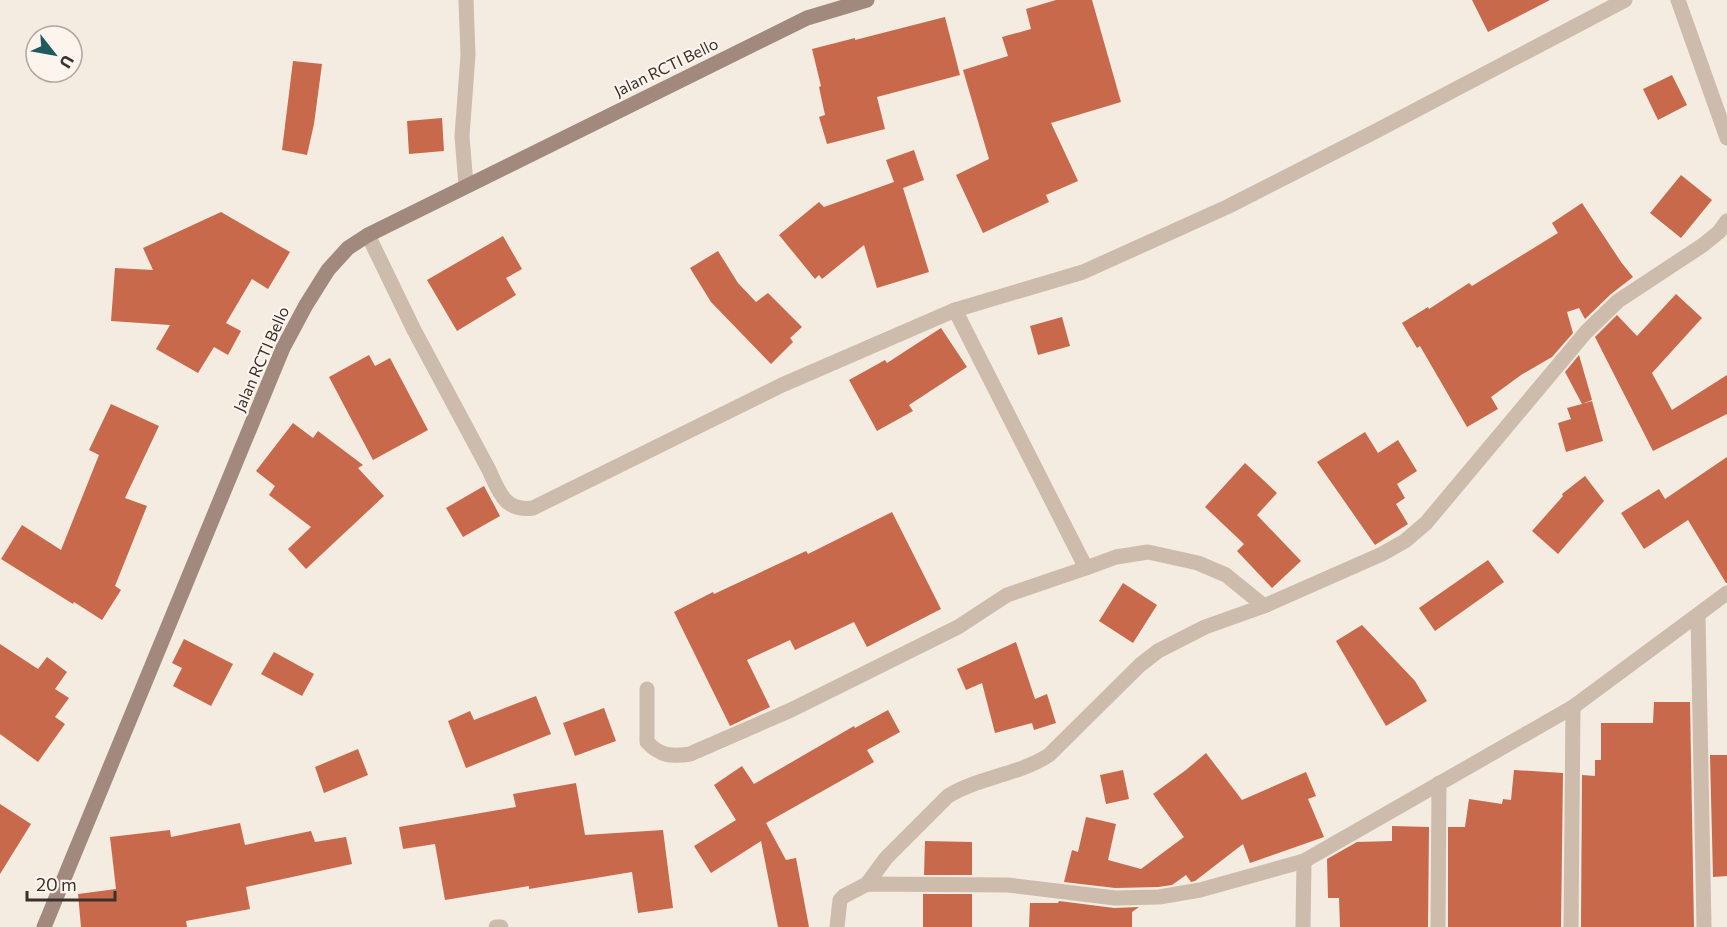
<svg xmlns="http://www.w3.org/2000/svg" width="1727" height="927" font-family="Commissioner,sans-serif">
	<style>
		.building { fill: #c8694b }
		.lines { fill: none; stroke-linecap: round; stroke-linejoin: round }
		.street { stroke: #cdbbac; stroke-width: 15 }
		.secondary { stroke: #a18a7d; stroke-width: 15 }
		.labels { text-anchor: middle; stroke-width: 4.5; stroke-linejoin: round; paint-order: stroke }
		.street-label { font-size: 16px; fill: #3b302b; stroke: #fbf5ee }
	</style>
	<rect width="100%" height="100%" fill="#f4ebe1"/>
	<g class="building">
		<path d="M 1056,0 L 1092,0 L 1121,102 L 1051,123 L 1078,181 L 1046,195 L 1049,202 L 983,233 L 956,175 L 989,159 L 963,70 L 1008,56 L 1002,37 L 1031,29 L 1026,9 Z"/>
		<path d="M 1472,0 L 1550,0 L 1488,32 Z"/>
		<path d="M 945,17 L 960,75 L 877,97 L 885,129 L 827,144 L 819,117 L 825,115 L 819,87 L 821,86 L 812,49 L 855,38 L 855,40 Z"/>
		<path d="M 293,61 L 322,64 L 314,124 L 307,155 L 282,150 Z"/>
		<path d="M 1672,75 L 1687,105 L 1658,120 L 1643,89 Z"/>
		<path d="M 442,118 L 444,151 L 409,154 L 407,121 Z"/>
		<path d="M 914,150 L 924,180 L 903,188 L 929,272 L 877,288 L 864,245 L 822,279 L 819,275 L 815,279 L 779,235 L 819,202 L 824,207 L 894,182 L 886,160 Z"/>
		<path d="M 1681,175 L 1712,200 L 1681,238 L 1650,213 Z"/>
		<path d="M 1582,203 L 1621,262 L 1633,277 L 1611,294 L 1585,319 L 1579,308 L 1567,312 L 1573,333 L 1552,357 L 1521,375 L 1491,397 L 1498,409 L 1467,427 L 1420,346 L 1417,348 L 1402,323 L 1428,307 L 1429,309 L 1469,283 L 1472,286 L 1558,233 L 1552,223 Z"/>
		<path d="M 221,212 L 290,252 L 268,289 L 252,279 L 226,323 L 241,331 L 228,355 L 214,347 L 198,373 L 156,349 L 170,325 L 111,321 L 115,268 L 153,270 L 143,248 Z"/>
		<path d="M 503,236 L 522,269 L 506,278 L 516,295 L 457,331 L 427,280 Z"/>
		<path d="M 718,251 L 738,283 L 756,302 L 768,293 L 802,327 L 790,338 L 793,342 L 771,364 L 711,302 L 690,268 Z"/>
		<path d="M 1676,294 L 1702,318 L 1652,373 L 1672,410 L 1727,375 L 1727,414 L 1653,451 L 1595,337 L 1617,315 L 1637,336 Z"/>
		<path d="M 1062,317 L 1070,346 L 1038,355 L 1030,326 Z"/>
		<path d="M 941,328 L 967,367 L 909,405 L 913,411 L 877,431 L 849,380 L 885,360 L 887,363 Z"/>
		<path d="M 369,355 L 375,366 L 390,358 L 428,430 L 373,460 L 329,377 Z"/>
		<path d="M 1579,355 L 1592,400 L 1582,404 L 1592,401 L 1603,441 L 1566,452 L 1558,423 L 1571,419 L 1567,408 L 1582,404 L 1565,372 Z"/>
		<path d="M 111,404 L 159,426 L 125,498 L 147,506 L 115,586 L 121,590 L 102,620 L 74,602 L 73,604 L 1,559 L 22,525 L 61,550 L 99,455 L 89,450 Z"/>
		<path d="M 293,423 L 313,438 L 318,431 L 363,465 L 358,468 L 384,496 L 306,569 L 288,549 L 311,527 L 269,495 L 275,486 L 256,471 Z"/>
		<path d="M 1365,432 L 1378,453 L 1398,440 L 1417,471 L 1397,484 L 1405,498 L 1396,504 L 1408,524 L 1375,545 L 1317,462 Z"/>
		<path d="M 1727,457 L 1727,583 L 1726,583 L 1688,520 L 1644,549 L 1621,513 L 1659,489 L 1665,499 Z"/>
		<path d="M 1245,463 L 1277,493 L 1257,515 L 1301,561 L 1272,588 L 1237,551 L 1244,544 L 1205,507 Z"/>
		<path d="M 1585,476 L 1604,501 L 1558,554 L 1532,531 L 1563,496 L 1562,494 Z"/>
		<path d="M 484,486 L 500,516 L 463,537 L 446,508 Z"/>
		<path d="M 892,512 L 941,609 L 867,647 L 854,622 L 795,650 L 790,640 L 747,660 L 770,707 L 730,726 L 674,612 L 713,592 L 714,594 L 806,551 L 808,554 Z"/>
		<path d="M 1488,560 L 1504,582 L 1435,631 L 1419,608 Z"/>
		<path d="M 1123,583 L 1157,605 L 1133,643 L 1099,621 Z"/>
		<path d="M 1362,625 L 1415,681 L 1427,701 L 1386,726 L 1336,641 Z"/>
		<path d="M 184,639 L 233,664 L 211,706 L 173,686 L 182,668 L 172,663 Z"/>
		<path d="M 1016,642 L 1035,699 L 1047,694 L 1056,723 L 1034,730 L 1032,723 L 995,733 L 982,683 L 966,690 L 957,669 Z"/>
		<path d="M 0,644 L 38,669 L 47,657 L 67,672 L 55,689 L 69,698 L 55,717 L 65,724 L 38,762 L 0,734 Z"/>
		<path d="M 274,652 L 314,674 L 302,696 L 261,674 Z"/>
		<path d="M 536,696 L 551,734 L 466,768 L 448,721 L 470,711 L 474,720 Z"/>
		<path d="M 1654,702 L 1690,702 L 1694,927 L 1581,927 L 1582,775 L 1595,776 L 1595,760 L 1601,760 L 1601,723 L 1653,723 Z"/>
		<path d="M 604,708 L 616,741 L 575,756 L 563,723 Z"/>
		<path d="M 888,710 L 900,732 L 867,750 L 874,762 L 766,823 L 786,860 L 796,858 L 809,927 L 778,927 L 761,841 L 711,873 L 694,846 L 736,820 L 714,785 L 742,766 L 754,784 L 854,726 L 855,728 Z"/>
		<path d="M 358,749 L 368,775 L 324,793 L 315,767 Z"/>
		<path d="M 1206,753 L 1242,800 L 1306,772 L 1316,796 L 1308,799 L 1324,837 L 1250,863 L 1243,844 L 1195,881 L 1191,882 L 1186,875 L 1172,885 L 1158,887 L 1115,888 L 1064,882 L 1072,850 L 1078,852 L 1086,817 L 1116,824 L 1108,860 L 1141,869 L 1184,837 L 1153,794 L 1186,770 Z"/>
		<path d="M 1710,755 L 1727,755 L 1727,876 L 1713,877 Z"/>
		<path d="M 1123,770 L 1129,799 L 1106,804 L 1100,775 Z"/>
		<path d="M 1514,770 L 1563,773 L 1561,927 L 1448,927 L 1448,827 L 1465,827 L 1469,799 L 1502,804 L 1503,799 L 1511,800 Z"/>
		<path d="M 576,783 L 585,835 L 663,830 L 673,908 L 638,913 L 632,872 L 529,889 L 529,886 L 445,900 L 435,844 L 403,849 L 399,827 L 516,807 L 513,794 Z"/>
		<path d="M 0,804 L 31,824 L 0,874 Z"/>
		<path d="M 240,823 L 245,845 L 311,831 L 315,842 L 346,837 L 352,864 L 246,887 L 250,909 L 186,921 L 187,927 L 81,927 L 78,894 L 116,889 L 110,837 L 170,830 L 171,837 Z"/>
		<path d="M 1392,826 L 1429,827 L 1428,927 L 1340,927 L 1339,898 L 1328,898 L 1327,859 L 1357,842 L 1392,841 Z"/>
		<path d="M 925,841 L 972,842 L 972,875 L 924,875 Z"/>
		<rect x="923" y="894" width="49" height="33"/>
		<path d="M 1059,901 L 1114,908 L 1139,907 L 1132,912 L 1132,927 L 1029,927 L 1030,903 L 1058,903 Z"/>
	</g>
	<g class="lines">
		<g class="street">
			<path d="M 466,0 L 468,55 L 462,136 L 466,185"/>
			<path d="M 1678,0 L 1727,138"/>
			<path d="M 368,235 L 414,330 L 489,470 C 499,492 505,512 533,508 L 782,385 L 955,310 L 1086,568 L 1116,557 L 1148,552 L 1198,563 L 1226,575 L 1264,606"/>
			<path d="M 955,310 L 1083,272 L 1227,207 L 1378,130 L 1625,0"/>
			<path d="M 1698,616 L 1704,927"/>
			<path d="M 647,689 L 647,742 C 660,756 672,757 690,754 L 791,710 L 958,627 L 1007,595 L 1086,568"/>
			<path d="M 867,884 L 886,858 L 948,796 C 979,777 1018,775 1049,755 L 1140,665 L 1158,651 L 1205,627 L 1264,606 L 1382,554 L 1405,541 L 1426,523 L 1586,332 L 1618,301 L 1703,245 L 1719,232 L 1727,221"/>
			<path d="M 496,927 L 501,927"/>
			<path d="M 837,927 L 840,900 L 844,896 L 867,884 L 1008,885 L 1115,898 L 1159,897 L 1200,890 L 1304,861 L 1573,707 L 1727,593"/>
			<path d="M 1303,927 L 1304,861"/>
			<path d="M 1438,927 L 1439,783"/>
			<path d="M 1571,927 L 1573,707"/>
		</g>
		<path class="secondary" d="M 44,927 L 283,348 L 306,305 L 328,270 L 348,248 L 368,235 L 807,18 L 867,0"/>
	</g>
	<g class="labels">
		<g class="street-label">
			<text transform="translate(666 67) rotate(-26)" y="6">Jalan RCTI Bello</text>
			<text transform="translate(261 359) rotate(-66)" y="6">Jalan RCTI Bello</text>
		</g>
	</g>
	<g transform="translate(54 54) rotate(121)"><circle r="28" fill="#fbf5ee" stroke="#aea6a0" stroke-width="1.5"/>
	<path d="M0-4.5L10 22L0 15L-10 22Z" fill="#1f5a5e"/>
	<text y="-9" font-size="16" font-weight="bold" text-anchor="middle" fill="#3b302b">U</text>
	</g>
	<path d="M27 891v9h88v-9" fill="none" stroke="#3b302b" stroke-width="3"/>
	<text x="36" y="891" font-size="18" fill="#3b302b" stroke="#fbf5ee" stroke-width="4.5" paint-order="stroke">20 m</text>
</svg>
